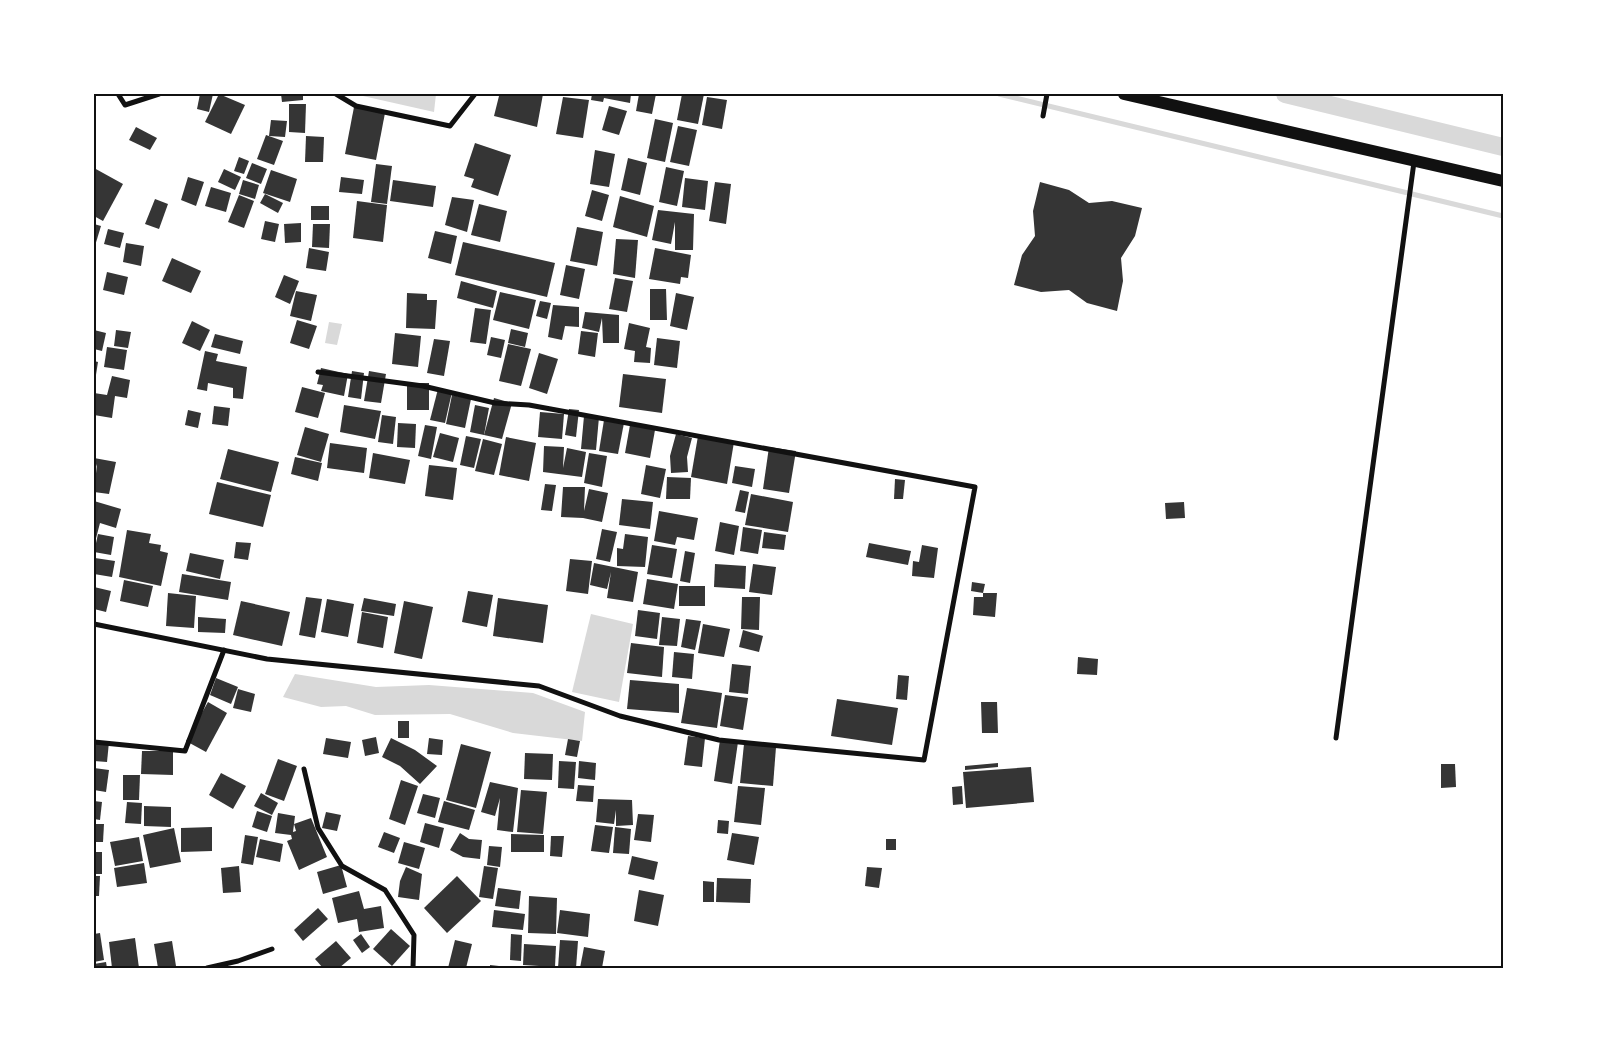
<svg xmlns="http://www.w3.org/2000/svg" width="1597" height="1062" font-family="Mulish,sans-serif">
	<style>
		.water { fill: #d9d9d9 }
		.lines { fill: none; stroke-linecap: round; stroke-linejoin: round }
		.stream { stroke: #d9d9d9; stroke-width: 5 }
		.canal { stroke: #d9d9d9; stroke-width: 18 }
		.building { fill: #353535 }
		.minor { stroke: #111; stroke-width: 5 }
		.primary { stroke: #111; stroke-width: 12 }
		.neatline { fill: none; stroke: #111; stroke-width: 2 }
	</style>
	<rect width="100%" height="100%" fill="#fff"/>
	<g class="water">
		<path d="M 354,94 L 436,94 L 434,112 Z"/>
		<path d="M 329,322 L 342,324 L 337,345 L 325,343 Z"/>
		<path d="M 591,614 L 633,624 L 619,702 L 572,692 Z"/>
		<path d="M 295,674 L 376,687 L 429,685 L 533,693 L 585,712 L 582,741 L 513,733 L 450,714 L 375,715 L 346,706 L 321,707 L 283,697 Z"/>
	</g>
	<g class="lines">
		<path class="stream" d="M 999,94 L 1503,216"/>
		<path class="canal" d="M 1285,94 L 1503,147"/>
	</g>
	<g class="building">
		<path d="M 200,94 L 213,94 L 209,112 L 197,109 Z"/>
		<path d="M 219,94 L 245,105 L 231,134 L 205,122 Z"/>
		<path d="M 281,94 L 303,94 L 303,100 L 282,102 Z"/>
		<path d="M 493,94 L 543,94 L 537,127 L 494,116 L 499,96 Z"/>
		<path d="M 592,94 L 631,94 L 630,103 L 604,98 L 603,102 L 591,100 Z"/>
		<path d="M 639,94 L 656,94 L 652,114 L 636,111 Z"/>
		<path d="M 682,94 L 704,94 L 698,124 L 677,120 Z"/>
		<path d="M 563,97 L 589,100 L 583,138 L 556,134 Z"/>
		<path d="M 707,97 L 727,100 L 722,129 L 702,125 Z"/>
		<path d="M 289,104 L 306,104 L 305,133 L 289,132 Z"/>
		<path d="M 609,106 L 627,111 L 619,135 L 602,130 Z"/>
		<path d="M 354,107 L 385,113 L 376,160 L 345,154 Z"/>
		<path d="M 655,119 L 673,123 L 665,162 L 647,158 Z"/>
		<path d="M 271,120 L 287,121 L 285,137 L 269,136 Z"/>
		<path d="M 678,126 L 697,130 L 689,166 L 670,162 Z"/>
		<path d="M 136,127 L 157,138 L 150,150 L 129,140 Z"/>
		<path d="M 266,135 L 283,141 L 274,165 L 257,159 Z"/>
		<path d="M 306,136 L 324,137 L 323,162 L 305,162 Z"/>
		<path d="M 475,143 L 511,155 L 498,196 L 471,187 L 474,179 L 464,176 Z"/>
		<path d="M 595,150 L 615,154 L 609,187 L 590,184 Z"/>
		<path d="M 239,157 L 249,161 L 244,174 L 234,171 Z"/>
		<path d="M 628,158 L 647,163 L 640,195 L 621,190 Z"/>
		<path d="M 252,163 L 267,169 L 261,184 L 246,178 Z"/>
		<path d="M 376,164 L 392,166 L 387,204 L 371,202 Z"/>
		<path d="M 666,167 L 684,171 L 677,206 L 659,202 Z"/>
		<path d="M 94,168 L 123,184 L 103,221 L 94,216 Z"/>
		<path d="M 224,169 L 241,177 L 235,190 L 218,182 Z"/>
		<path d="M 271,170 L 297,179 L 290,202 L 263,193 Z"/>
		<path d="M 188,177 L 204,182 L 196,206 L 181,200 Z"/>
		<path d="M 341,177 L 364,180 L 362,194 L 339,192 Z"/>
		<path d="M 685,178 L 708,181 L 705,210 L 682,207 Z"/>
		<path d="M 243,180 L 259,185 L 255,199 L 239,194 Z"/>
		<path d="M 393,180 L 436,186 L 433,207 L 390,201 Z"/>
		<path d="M 715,182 L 731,184 L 726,224 L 709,221 Z"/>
		<path d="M 1040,182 L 1069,190 L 1089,203 L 1112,201 L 1142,208 L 1135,236 L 1121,258 L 1123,281 L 1117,311 L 1087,303 L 1069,290 L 1041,292 L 1014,285 L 1022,255 L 1035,236 L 1033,211 Z"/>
		<path d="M 211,187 L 231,193 L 226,212 L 205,206 Z"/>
		<path d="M 592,190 L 609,195 L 602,221 L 585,216 Z"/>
		<path d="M 265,194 L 283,203 L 278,213 L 260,203 Z"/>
		<path d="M 239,195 L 254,201 L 244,228 L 228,222 Z"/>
		<path d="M 620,196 L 654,206 L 647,237 L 613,227 Z"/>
		<path d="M 452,197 L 474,200 L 467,232 L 445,225 Z"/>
		<path d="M 155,199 L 168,204 L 159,229 L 145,224 Z"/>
		<path d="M 357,201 L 387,205 L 383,242 L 353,238 Z"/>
		<path d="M 479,204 L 507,211 L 500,242 L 471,235 Z"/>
		<rect x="311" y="206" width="18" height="14"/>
		<path d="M 658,210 L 694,214 L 693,250 L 675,250 L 675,222 L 671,244 L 652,240 Z"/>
		<path d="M 265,221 L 279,224 L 275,242 L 261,239 Z"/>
		<path d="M 301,223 L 301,242 L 285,243 L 284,224 Z"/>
		<path d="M 94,224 L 101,226 L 94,249 Z"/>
		<path d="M 313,224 L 330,224 L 329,248 L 312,247 Z"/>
		<path d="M 577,227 L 603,232 L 597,266 L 570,261 Z"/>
		<path d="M 108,229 L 124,233 L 120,248 L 104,244 Z"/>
		<path d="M 435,231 L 457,236 L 451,264 L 428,258 Z"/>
		<path d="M 616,239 L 638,240 L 635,278 L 613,274 Z"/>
		<path d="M 463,242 L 555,263 L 547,297 L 455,275 Z"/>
		<path d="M 126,243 L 144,246 L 141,266 L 123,262 Z"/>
		<path d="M 309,248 L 329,252 L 326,271 L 306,268 Z"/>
		<path d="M 655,248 L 691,255 L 688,278 L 681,277 L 680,284 L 649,279 Z"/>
		<path d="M 172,258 L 201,271 L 191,293 L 162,281 Z"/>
		<path d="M 566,265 L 585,269 L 579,299 L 560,295 Z"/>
		<path d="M 107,272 L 128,277 L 124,295 L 103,290 Z"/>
		<path d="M 284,275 L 299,281 L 290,304 L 275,297 Z"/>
		<path d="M 615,278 L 633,281 L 627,312 L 609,309 Z"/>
		<path d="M 461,281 L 497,291 L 493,308 L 457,298 Z"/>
		<path d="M 650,289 L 666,289 L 667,320 L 650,320 Z"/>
		<path d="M 296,291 L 317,295 L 311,321 L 290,316 Z"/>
		<path d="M 500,292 L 536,300 L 529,329 L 493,320 Z"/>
		<path d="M 407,293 L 427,294 L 427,300 L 437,300 L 435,329 L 406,328 Z"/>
		<path d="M 676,293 L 694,297 L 687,330 L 670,326 Z"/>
		<path d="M 540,301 L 551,303 L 547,319 L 536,316 Z"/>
		<path d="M 553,305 L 579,307 L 579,327 L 565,326 L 562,340 L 548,337 Z"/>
		<path d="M 475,308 L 491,310 L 486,344 L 470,342 Z"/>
		<path d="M 585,312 L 619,315 L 619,343 L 603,343 L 602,318 L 599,332 L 582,328 Z"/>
		<path d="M 297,320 L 317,326 L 309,349 L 290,343 Z"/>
		<path d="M 192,321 L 210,330 L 200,351 L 182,343 Z"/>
		<path d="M 629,323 L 650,328 L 646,347 L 651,348 L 650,363 L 634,362 L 635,351 L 624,349 Z"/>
		<path d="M 511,329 L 528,333 L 525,347 L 508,343 Z"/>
		<path d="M 94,330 L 106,333 L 102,351 L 94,349 Z"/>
		<path d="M 116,330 L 131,332 L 128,348 L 114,346 Z"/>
		<path d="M 581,331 L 598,333 L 595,357 L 578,354 Z"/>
		<path d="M 395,333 L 421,336 L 418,367 L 392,364 Z"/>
		<path d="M 215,334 L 243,341 L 240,354 L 211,347 Z"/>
		<path d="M 491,337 L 505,340 L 501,358 L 487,355 Z"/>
		<path d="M 657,338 L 680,341 L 677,368 L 654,365 Z"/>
		<path d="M 434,339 L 450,341 L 444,376 L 427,373 Z"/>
		<path d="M 508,344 L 531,349 L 521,386 L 499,381 Z"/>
		<path d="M 107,347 L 127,350 L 124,370 L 104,367 Z"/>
		<path d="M 205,351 L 218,354 L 216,361 L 247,367 L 243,399 L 233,398 L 233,388 L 208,383 L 207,391 L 197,389 Z"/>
		<path d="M 539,353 L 558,359 L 547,394 L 529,388 Z"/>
		<path d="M 94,361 L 98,362 L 95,381 L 94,381 Z"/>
		<path d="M 321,368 L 348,374 L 344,396 L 321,391 L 323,385 L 317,384 Z"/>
		<path d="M 352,371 L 364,373 L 361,399 L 348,397 Z"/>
		<path d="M 369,371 L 386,374 L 381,403 L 364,401 Z"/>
		<path d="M 623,374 L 666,379 L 662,413 L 619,407 Z"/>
		<path d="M 112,376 L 130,380 L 127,398 L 115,396 L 112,418 L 94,415 L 94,393 L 107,395 Z"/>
		<rect x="407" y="383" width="22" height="27"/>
		<path d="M 302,387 L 325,393 L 318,418 L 295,412 Z"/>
		<path d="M 438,389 L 452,392 L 445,423 L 430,420 Z"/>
		<path d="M 452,395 L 471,399 L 465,428 L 446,424 Z"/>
		<path d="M 494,398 L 512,403 L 502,439 L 484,435 Z"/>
		<path d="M 344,405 L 381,411 L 375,439 L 340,432 Z"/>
		<path d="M 475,405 L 489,408 L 484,435 L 470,432 Z"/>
		<path d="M 214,406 L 230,408 L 228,426 L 212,424 Z"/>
		<path d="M 569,409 L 579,410 L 576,437 L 565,435 Z"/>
		<path d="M 188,410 L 201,413 L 198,428 L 185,425 Z"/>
		<path d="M 540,412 L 564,414 L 562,439 L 538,437 Z"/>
		<path d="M 382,415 L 396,417 L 393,444 L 378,442 Z"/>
		<path d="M 584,416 L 599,417 L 596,450 L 581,449 Z"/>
		<path d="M 604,420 L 624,423 L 618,454 L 599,451 Z"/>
		<path d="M 398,423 L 416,424 L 415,448 L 397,447 Z"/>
		<path d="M 425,425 L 437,427 L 431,459 L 418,456 Z"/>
		<path d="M 630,425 L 655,430 L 650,458 L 625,453 Z"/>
		<path d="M 305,427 L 329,434 L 321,462 L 297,455 Z"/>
		<path d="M 440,433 L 459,438 L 453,462 L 433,457 Z"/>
		<path d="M 676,434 L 692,438 L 687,457 L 688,472 L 671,473 L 670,456 Z"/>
		<path d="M 466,436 L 481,439 L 474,468 L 460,465 Z"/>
		<path d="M 698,436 L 734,442 L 727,484 L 691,477 Z"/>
		<path d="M 506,437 L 536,443 L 529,481 L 499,475 Z"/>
		<path d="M 483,439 L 502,444 L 494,475 L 475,471 Z"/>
		<path d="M 330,443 L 367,448 L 364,473 L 327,468 Z"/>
		<path d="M 544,446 L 564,447 L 563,468 L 567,448 L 586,452 L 582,477 L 543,472 Z"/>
		<path d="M 769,447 L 796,451 L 789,493 L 763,489 Z"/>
		<path d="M 228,449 L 279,462 L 271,492 L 220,479 Z"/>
		<path d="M 373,453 L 410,460 L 405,484 L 369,478 Z"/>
		<path d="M 589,453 L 607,456 L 602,487 L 584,483 Z"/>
		<path d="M 295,457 L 322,463 L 318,481 L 291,474 Z"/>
		<path d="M 94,458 L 116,462 L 109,494 L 94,492 L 97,464 L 94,472 Z"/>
		<path d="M 429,465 L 457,468 L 453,500 L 425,496 Z"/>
		<path d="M 646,465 L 666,469 L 660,498 L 641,494 Z"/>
		<path d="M 735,466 L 755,469 L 752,487 L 732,483 Z"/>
		<path d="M 667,477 L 691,478 L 690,499 L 666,499 Z"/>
		<path d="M 895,479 L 905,480 L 903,499 L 894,499 Z"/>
		<path d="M 217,482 L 271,495 L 263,527 L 209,514 Z"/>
		<path d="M 545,484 L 556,485 L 552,511 L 541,510 Z"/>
		<path d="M 563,487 L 585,487 L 584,511 L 589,489 L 608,493 L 602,522 L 583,518 L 561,517 Z"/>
		<path d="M 740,490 L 749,492 L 745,513 L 735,511 Z"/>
		<path d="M 751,494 L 793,502 L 788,532 L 745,525 Z"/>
		<path d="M 622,499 L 653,502 L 650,529 L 619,525 Z"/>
		<path d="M 94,501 L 121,509 L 116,528 L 100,523 L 94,546 Z"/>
		<path d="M 1184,502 L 1185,518 L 1166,519 L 1165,503 Z"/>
		<path d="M 659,511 L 698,518 L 694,540 L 677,537 L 675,545 L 654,541 Z"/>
		<path d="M 720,522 L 739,526 L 734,555 L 715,551 Z"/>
		<path d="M 743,527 L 762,530 L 758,554 L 740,551 Z"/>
		<path d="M 602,529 L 617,532 L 610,562 L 596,559 Z"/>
		<path d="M 127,530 L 151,534 L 149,543 L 161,545 L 160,551 L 168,553 L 161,586 L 119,577 Z"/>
		<path d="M 764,532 L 786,535 L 784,550 L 762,548 Z"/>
		<path d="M 98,534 L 114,537 L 111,555 L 94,552 Z"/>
		<path d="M 625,534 L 648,537 L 645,567 L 617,566 L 617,548 L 623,549 Z"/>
		<path d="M 236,542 L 251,543 L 248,560 L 234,558 Z"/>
		<path d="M 869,543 L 911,551 L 908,565 L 866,557 Z"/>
		<path d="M 652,545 L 677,549 L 672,578 L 647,574 Z"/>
		<path d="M 922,545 L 938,548 L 934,578 L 912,576 L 913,561 L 919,562 Z"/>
		<path d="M 685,551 L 695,553 L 690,583 L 680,581 Z"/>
		<path d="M 190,553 L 224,560 L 220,579 L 186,571 Z"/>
		<path d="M 95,558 L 115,561 L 112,577 L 94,574 Z"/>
		<path d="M 570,559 L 592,561 L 588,594 L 566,591 Z"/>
		<path d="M 594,563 L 638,572 L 633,602 L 607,598 L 611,572 L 607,589 L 590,585 Z"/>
		<path d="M 715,564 L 746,566 L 745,589 L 714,587 Z"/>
		<path d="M 753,564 L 776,567 L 772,595 L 749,592 Z"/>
		<path d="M 182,574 L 231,582 L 228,600 L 179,592 Z"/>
		<path d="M 647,579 L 678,584 L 674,609 L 643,604 Z"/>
		<path d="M 124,580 L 153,586 L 148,607 L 120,601 Z"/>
		<path d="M 972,582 L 985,584 L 983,593 L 997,593 L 995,617 L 973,615 L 974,597 L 983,597 L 983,593 L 971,591 Z"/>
		<rect x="679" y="586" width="26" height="20"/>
		<path d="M 94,587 L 111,591 L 106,612 L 94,609 Z"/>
		<path d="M 468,591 L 493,595 L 487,627 L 462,622 Z"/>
		<path d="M 168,593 L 196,596 L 194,628 L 166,626 Z"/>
		<path d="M 306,597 L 322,599 L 315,638 L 299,635 Z"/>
		<path d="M 742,597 L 760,597 L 759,630 L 741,629 Z"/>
		<path d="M 364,598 L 396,604 L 394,616 L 361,611 Z"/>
		<path d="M 498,598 L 548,605 L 543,643 L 493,636 Z"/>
		<path d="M 327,599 L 354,604 L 348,637 L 321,632 Z"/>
		<path d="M 241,601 L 290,612 L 282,646 L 233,635 Z"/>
		<path d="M 404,601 L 433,607 L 422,659 L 394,653 Z"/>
		<path d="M 638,610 L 660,613 L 657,639 L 635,636 Z"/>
		<path d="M 362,612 L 388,617 L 383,648 L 357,643 Z"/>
		<path d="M 198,617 L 226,619 L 225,633 L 198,632 Z"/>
		<path d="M 662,617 L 680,619 L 677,646 L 659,645 Z"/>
		<path d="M 686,619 L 701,621 L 695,650 L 681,647 Z"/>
		<path d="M 703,624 L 730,629 L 724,657 L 698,653 Z"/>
		<path d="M 743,630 L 763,636 L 759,652 L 739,647 Z"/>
		<path d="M 631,643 L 664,647 L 662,677 L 627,673 Z"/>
		<path d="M 674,652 L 694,654 L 692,679 L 672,677 Z"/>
		<path d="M 1078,657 L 1098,659 L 1097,675 L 1077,674 Z"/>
		<path d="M 732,664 L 751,666 L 748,694 L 729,692 Z"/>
		<path d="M 898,675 L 909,676 L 907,700 L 896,699 Z"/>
		<path d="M 216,678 L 238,687 L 231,704 L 210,695 Z"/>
		<path d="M 630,680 L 679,684 L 679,713 L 627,709 Z"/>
		<path d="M 687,688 L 722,693 L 717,728 L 681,723 Z"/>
		<path d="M 238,689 L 255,694 L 251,712 L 233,708 Z"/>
		<path d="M 725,695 L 748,698 L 743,730 L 720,726 Z"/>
		<path d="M 837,699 L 898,708 L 892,745 L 831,736 Z"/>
		<path d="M 208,702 L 227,713 L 206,752 L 186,741 Z"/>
		<path d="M 981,702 L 997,702 L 998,733 L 982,733 Z"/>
		<rect x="398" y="721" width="11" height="17"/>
		<path d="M 688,736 L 705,738 L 702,767 L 684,765 Z"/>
		<path d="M 376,737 L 379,753 L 365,756 L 362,740 Z"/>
		<path d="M 326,738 L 351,742 L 348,758 L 323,754 Z"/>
		<path d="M 391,738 L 415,750 L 437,766 L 420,784 L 400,766 L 382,757 Z"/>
		<path d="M 429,738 L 443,740 L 442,755 L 427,754 Z"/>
		<path d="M 568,739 L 580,741 L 577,757 L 565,755 Z"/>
		<path d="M 94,740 L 109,742 L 107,762 L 94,761 Z"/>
		<path d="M 720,740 L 738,742 L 732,784 L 714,781 Z"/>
		<path d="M 461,744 L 491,752 L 476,808 L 446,800 Z"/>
		<path d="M 744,744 L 776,747 L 773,786 L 740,783 Z"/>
		<path d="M 142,751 L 173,751 L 173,775 L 141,774 Z"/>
		<path d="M 525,753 L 553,754 L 552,780 L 524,779 Z"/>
		<path d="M 278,759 L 297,766 L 284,801 L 265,794 Z"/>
		<path d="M 559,761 L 576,762 L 574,789 L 558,788 Z"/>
		<path d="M 579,761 L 596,763 L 595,780 L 578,778 Z"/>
		<path d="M 998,763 L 998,767 L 965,770 L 965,766 Z"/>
		<path d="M 1441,764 L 1455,764 L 1456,787 L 1441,788 Z"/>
		<path d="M 1031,767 L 1034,802 L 966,808 L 963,772 Z"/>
		<path d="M 94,768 L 109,770 L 106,792 L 94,790 Z"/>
		<path d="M 221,773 L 246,786 L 233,809 L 209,795 Z"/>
		<path d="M 123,775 L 140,775 L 139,800 L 123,800 Z"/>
		<path d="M 401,780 L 418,786 L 405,825 L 389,819 Z"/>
		<path d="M 490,782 L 518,788 L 513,832 L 497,830 L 500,798 L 495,816 L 481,812 Z"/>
		<path d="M 578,785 L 594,786 L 593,802 L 576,801 Z"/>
		<path d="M 738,786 L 765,788 L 761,825 L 734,822 Z"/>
		<path d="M 962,786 L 963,804 L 953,805 L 952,787 Z"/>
		<path d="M 521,790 L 547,792 L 543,834 L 517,832 Z"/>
		<path d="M 261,793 L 278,803 L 272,815 L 254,806 Z"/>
		<path d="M 423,794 L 440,798 L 435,818 L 417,813 Z"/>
		<path d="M 598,799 L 632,800 L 633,825 L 616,826 L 616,810 L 614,824 L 596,822 Z"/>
		<path d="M 94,801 L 102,802 L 100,820 L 94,819 Z"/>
		<path d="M 444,801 L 475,810 L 469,830 L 438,822 Z"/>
		<path d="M 127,802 L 142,803 L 141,824 L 125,823 Z"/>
		<path d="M 144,806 L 171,807 L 171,827 L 144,826 Z"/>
		<path d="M 257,811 L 272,816 L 267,832 L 252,827 Z"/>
		<path d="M 326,812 L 341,815 L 337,831 L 322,828 Z"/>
		<path d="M 278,813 L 295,816 L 293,832 L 296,831 L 294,824 L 311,818 L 327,857 L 299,870 L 287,841 L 292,839 L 291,835 L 275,833 Z"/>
		<path d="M 638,814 L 654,815 L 651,842 L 634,840 Z"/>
		<path d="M 718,820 L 729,821 L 728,834 L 717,833 Z"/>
		<path d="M 425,823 L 444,828 L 439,848 L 420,842 Z"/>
		<path d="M 94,824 L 104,824 L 103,842 L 94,842 Z"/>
		<path d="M 595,825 L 613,827 L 609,853 L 591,851 Z"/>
		<path d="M 212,827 L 212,851 L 181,852 L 181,828 Z"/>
		<path d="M 615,827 L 631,829 L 629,854 L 613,853 Z"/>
		<path d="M 174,828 L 181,862 L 150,868 L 143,835 Z"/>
		<path d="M 384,832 L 400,838 L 394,853 L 378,847 Z"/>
		<path d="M 460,833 L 469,839 L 482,840 L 480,859 L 463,857 L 450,850 Z"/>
		<path d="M 732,833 L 759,837 L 754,865 L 727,860 Z"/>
		<path d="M 511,834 L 544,835 L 544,852 L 511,852 Z"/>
		<path d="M 245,835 L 258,837 L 253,865 L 241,863 Z"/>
		<path d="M 551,836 L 564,836 L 562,857 L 550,856 Z"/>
		<path d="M 139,837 L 143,861 L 115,866 L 110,842 Z"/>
		<path d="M 260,839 L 283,844 L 280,862 L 256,857 Z"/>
		<rect x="886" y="839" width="10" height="11"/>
		<path d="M 404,842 L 425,848 L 419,869 L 398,863 Z"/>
		<path d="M 489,846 L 502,847 L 500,867 L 487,865 Z"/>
		<rect x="94" y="852" width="8" height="22"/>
		<path d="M 632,856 L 658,862 L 654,880 L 628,874 Z"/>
		<path d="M 144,863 L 147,883 L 117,887 L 114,868 Z"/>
		<path d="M 341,865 L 347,887 L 323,894 L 317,872 Z"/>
		<path d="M 239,866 L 241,892 L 223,893 L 221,868 Z"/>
		<path d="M 484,866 L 498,868 L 493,899 L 479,897 Z"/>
		<path d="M 406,867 L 422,874 L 419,900 L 398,897 L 400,881 Z"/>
		<path d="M 867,867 L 882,868 L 879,888 L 865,886 Z"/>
		<path d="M 94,876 L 100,876 L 99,896 L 94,896 Z"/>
		<path d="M 457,876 L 481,901 L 447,933 L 424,908 Z"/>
		<path d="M 717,878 L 751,879 L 750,903 L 716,902 Z"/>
		<path d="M 703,881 L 714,882 L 714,902 L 703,902 Z"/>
		<path d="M 498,888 L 521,891 L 519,909 L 495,906 Z"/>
		<path d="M 639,890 L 664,895 L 658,926 L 634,921 Z"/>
		<path d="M 359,891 L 364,909 L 381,906 L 384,928 L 359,932 L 357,919 L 338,923 L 332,898 Z"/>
		<path d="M 529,896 L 557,898 L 556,934 L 528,933 Z"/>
		<path d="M 318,908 L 328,919 L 303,941 L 294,930 Z"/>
		<path d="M 494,910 L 525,914 L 523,930 L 492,927 Z"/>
		<path d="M 560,910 L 590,914 L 588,937 L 557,933 Z"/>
		<path d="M 391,929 L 410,946 L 392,966 L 373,949 Z"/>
		<path d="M 100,933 L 104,960 L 94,962 L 94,934 Z"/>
		<path d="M 361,934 L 370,947 L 362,953 L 353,940 Z"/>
		<path d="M 511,934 L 522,935 L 521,961 L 510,960 Z"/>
		<path d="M 135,938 L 139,968 L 112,968 L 109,942 Z"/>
		<path d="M 455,940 L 472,944 L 466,968 L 448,968 Z"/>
		<path d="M 560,940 L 578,941 L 576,968 L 558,968 Z"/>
		<path d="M 172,941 L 176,966 L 158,968 L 154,944 Z"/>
		<path d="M 336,941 L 351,958 L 339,968 L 323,968 L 315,959 Z"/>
		<path d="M 524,944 L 556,946 L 555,967 L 523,965 Z"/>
		<path d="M 584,947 L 605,951 L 602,968 L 580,968 Z"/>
		<path d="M 106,962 L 107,968 L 94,968 L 94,964 Z"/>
		<path d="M 490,965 L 508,967 L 508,968 L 490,968 Z"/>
	</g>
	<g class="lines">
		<g class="minor">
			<path d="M 118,94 L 125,105 L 159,94"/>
			<path d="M 336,94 L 356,106 L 450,126 L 475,94"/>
			<path d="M 1043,116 L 1047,94"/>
			<path d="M 94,624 L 267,659 L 539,686 L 620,716 L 719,740 L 924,760 L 975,487 L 529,405 L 495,403 L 423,386 L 318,372"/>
			<path d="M 1336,738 L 1414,162"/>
			<path d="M 94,742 L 185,751 L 224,650"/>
			<path d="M 304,769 L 318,828 L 342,866 L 385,890 L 414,935 L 413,968"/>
			<path d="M 207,968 L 238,961 L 272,949"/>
		</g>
		<path class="primary" d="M 1124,94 L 1503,181"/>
	</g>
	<rect width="1597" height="1062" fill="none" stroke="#ffffff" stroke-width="190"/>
	<rect x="95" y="95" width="1407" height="872" class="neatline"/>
</svg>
